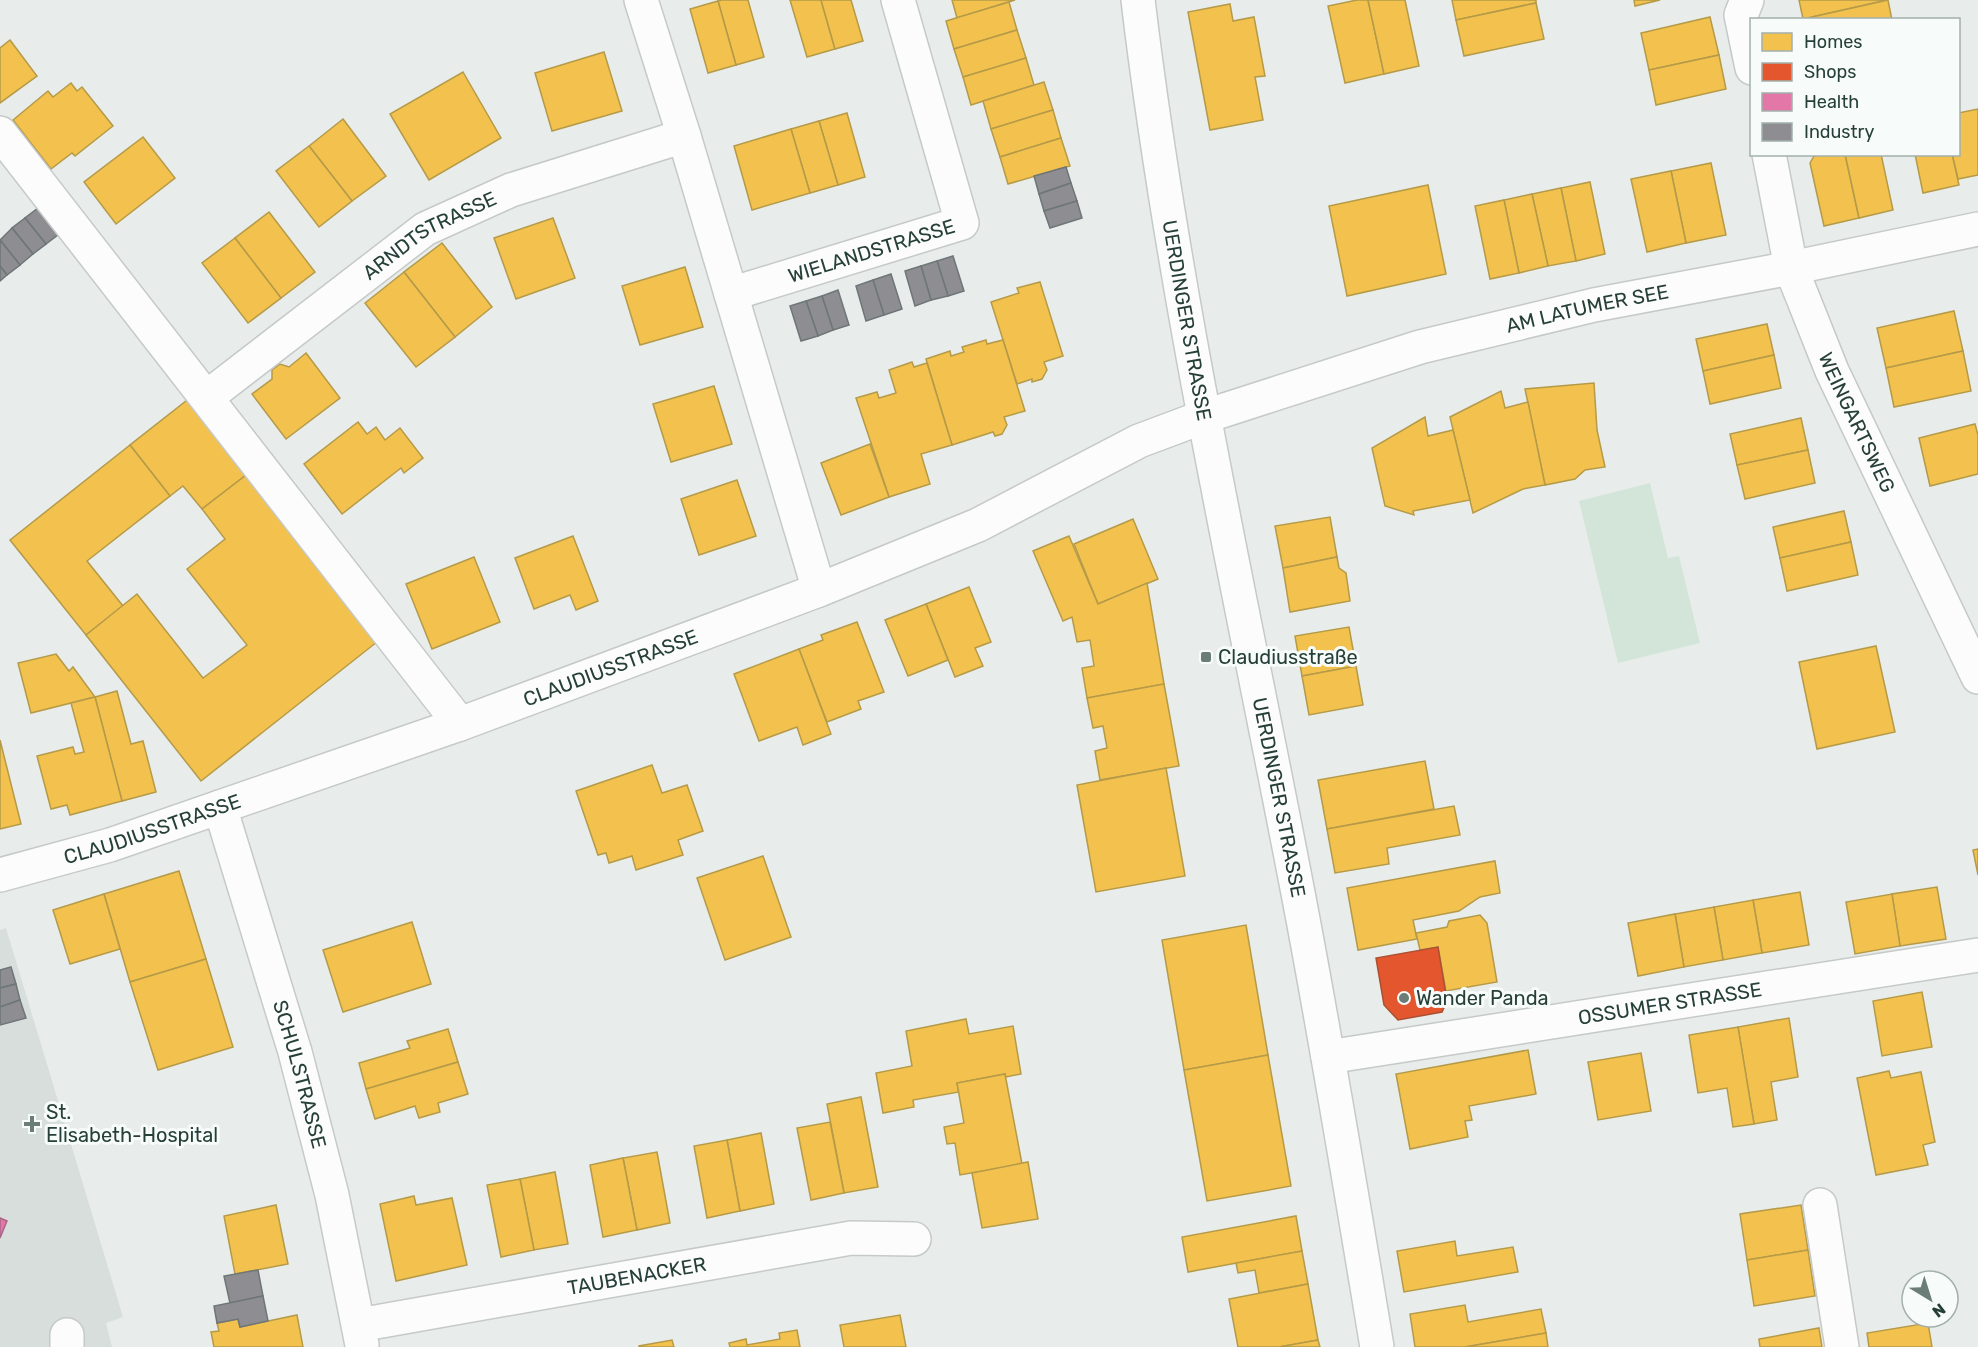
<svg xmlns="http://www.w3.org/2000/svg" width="1978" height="1347" font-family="Rubik,sans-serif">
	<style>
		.built { fill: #d7dedb }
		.green { fill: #d3e5d8 }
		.homes { fill: #f2c14e; stroke: #b59a48; stroke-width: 1.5 }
		.shops { fill: #e4572e; stroke: #ab5031; stroke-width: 1.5 }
		.health { fill: #e377a8; stroke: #aa6687; stroke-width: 1.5 }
		.industry { fill: #8d8d92; stroke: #6e7677; stroke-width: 1.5 }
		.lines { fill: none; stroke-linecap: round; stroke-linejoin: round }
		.minor-casing { stroke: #c5cac8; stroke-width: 36 }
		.minor { stroke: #fcfcfc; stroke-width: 33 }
		.poi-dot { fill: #6a7d77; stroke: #f7fbf9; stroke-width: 2 }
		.labels { text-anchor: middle; stroke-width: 6; stroke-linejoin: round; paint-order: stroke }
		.street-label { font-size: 20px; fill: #264039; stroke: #f7fbf9 }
		.poi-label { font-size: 20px; fill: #264039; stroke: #f7fbf9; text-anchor: start }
	</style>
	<rect width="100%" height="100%" fill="#e8edeb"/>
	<path class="built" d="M 6,928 L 123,1317 L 106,1323 L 112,1347 L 0,1347 L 0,930 Z"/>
	<path class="green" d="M 1650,483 L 1668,558 L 1679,556 L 1700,643 L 1618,663 L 1579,501 Z"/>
	<g class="homes">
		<path d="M 722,0 L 748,0 L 764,57 L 736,65 L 718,1 Z"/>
		<path d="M 790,0 L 821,0 L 835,49 L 807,57 Z"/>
		<path d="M 821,0 L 851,0 L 863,41 L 835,49 Z"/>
		<path d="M 952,0 L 1015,0 L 957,18 Z"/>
		<path d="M 1357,0 L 1368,0 L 1384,74 L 1345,83 L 1328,6 Z"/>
		<path d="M 1368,0 L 1405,0 L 1419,66 L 1384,74 Z"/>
		<path d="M 1452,0 L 1536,0 L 1536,3 L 1456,20 Z"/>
		<path d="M 1634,0 L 1660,0 L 1635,6 Z"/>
		<path d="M 1799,0 L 1887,0 L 1803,19 Z"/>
		<path d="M 1888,0 L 1892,20 L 1812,20 L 1812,17 Z"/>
		<path d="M 718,1 L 736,65 L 708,73 L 690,9 Z"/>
		<path d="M 1009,2 L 1017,30 L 954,49 L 946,21 Z"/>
		<path d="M 1536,3 L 1544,39 L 1464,56 L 1456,20 Z"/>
		<path d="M 1230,4 L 1233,21 L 1254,17 L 1265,76 L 1255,77 L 1263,120 L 1210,130 L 1188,12 Z"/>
		<path d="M 1710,17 L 1719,55 L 1649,70 L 1641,33 Z"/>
		<path d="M 1017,30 L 1026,58 L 963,77 L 954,49 Z"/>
		<path d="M 10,40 L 37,76 L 0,103 L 0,48 Z"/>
		<path d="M 604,52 L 622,111 L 552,131 L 535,73 Z"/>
		<path d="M 1719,55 L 1726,89 L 1656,105 L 1649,70 Z"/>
		<path d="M 1026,58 L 1034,85 L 971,105 L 963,77 Z"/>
		<path d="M 463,72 L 501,138 L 429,180 L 390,114 Z"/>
		<path d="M 1044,82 L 1053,110 L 991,129 L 983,101 Z"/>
		<path d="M 71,83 L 77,91 L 82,87 L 113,126 L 75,156 L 72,153 L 51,169 L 13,120 L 48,91 L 53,97 Z"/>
		<path d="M 1978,109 L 1978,175 L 1958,179 L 1952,154 L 1958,154 L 1958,113 Z"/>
		<path d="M 1053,110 L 1061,138 L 1000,157 L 991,129 Z"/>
		<path d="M 847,113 L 865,177 L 838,185 L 819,121 Z"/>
		<path d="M 343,119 L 386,176 L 352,201 L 309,146 Z"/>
		<path d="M 819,121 L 838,185 L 810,193 L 791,129 Z"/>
		<path d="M 791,129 L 810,193 L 752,210 L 734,146 Z"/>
		<path d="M 143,137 L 175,178 L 116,224 L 84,182 Z"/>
		<path d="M 1061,138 L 1070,166 L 1008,184 L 1000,157 Z"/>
		<path d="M 309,146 L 352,201 L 319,227 L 276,171 Z"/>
		<path d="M 1819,154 L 1845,154 L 1859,218 L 1824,226 L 1810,163 L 1814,156 Z"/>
		<path d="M 1845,154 L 1881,154 L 1893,210 L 1859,218 Z"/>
		<path d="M 1915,154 L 1952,154 L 1959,185 L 1923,193 Z"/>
		<path d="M 1711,163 L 1726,235 L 1686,243 L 1671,171 Z"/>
		<path d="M 1671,171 L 1686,243 L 1647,252 L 1631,179 Z"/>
		<path d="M 1590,182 L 1605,254 L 1576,261 L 1561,188 Z"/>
		<path d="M 1428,185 L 1446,274 L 1347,296 L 1329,206 Z"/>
		<path d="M 1561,188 L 1576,261 L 1548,266 L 1532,194 Z"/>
		<path d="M 1532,194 L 1548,266 L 1519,273 L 1504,200 Z"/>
		<path d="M 1504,200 L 1519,273 L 1490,279 L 1475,206 Z"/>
		<path d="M 269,212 L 315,272 L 281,298 L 235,238 Z"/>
		<path d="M 553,218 L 575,278 L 516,299 L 494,238 Z"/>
		<path d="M 235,238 L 281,298 L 248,323 L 202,263 Z"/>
		<path d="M 442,243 L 492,307 L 455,337 L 404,272 Z"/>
		<path d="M 685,267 L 703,327 L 640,345 L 622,286 Z"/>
		<path d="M 404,272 L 455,337 L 416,367 L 365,303 Z"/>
		<path d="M 1040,282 L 1063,356 L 1044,362 L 1047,370 L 1042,379 L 1032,382 L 1032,379 L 1017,384 L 991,302 L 1019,293 L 1017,288 Z"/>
		<path d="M 1954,311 L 1963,351 L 1886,368 L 1877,328 Z"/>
		<path d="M 1767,324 L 1774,355 L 1703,371 L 1696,339 Z"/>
		<path d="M 986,340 L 987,344 L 1003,340 L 1025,411 L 1004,417 L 1007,425 L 1002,434 L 995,436 L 993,432 L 952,445 L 926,359 L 950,351 L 951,356 L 964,352 L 962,347 Z"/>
		<path d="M 1963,351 L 1971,391 L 1894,407 L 1886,368 Z"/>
		<path d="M 306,353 L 340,398 L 286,439 L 252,394 L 272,379 L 272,370 L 280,364 L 289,367 Z"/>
		<path d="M 1774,355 L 1781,388 L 1710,404 L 1703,371 Z"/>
		<path d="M 912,362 L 914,367 L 927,363 L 952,445 L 921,454 L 930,484 L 889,497 L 856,398 L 877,392 L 879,398 L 896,393 L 889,370 Z"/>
		<path d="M 1594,383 L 1597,430 L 1605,467 L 1585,470 L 1575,479 L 1545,485 L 1525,389 Z"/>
		<path d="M 714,386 L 732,444 L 671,462 L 653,404 Z"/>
		<path d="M 1501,391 L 1505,408 L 1528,402 L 1545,485 L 1523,489 L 1473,513 L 1450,417 Z"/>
		<path d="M 191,397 L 250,472 L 202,509 L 183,486 L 170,496 L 130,445 Z"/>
		<path d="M 1425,417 L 1428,436 L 1453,430 L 1470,500 L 1413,511 L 1414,515 L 1385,506 L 1372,448 Z"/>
		<path d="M 1801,418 L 1808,450 L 1737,465 L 1730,434 Z"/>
		<path d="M 358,422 L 367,434 L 376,427 L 385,440 L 400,428 L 423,458 L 404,473 L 401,468 L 342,514 L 304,464 Z"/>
		<path d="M 1975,424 L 1978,435 L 1978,474 L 1930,486 L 1919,438 Z"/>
		<path d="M 870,444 L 889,497 L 841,515 L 821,463 Z"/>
		<path d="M 130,445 L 170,496 L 87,561 L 123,606 L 86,635 L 10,540 Z"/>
		<path d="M 1808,450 L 1815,483 L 1745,499 L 1737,465 Z"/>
		<path d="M 250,472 L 382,638 L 201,781 L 86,635 L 137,594 L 203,678 L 247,645 L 187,569 L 225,539 L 202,509 Z"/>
		<path d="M 737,480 L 756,536 L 699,555 L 681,499 Z"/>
		<path d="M 1844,511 L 1851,542 L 1780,558 L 1773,527 Z"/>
		<path d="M 1330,517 L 1337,557 L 1283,568 L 1275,526 Z"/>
		<path d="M 1133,519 L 1158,579 L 1098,604 L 1074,544 Z"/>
		<path d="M 573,536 L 598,601 L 576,610 L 570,595 L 534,609 L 515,558 Z"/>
		<path d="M 1069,536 L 1098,604 L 1147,583 L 1164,684 L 1087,698 L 1082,668 L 1094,666 L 1090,640 L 1077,642 L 1072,617 L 1063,621 L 1033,551 Z"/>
		<path d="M 1851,542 L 1858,575 L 1787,591 L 1780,558 Z"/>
		<path d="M 474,557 L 500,622 L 432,649 L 406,584 Z"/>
		<path d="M 1337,557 L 1339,568 L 1346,573 L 1350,601 L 1290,612 L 1283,568 Z"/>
		<path d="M 969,587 L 991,642 L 975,648 L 983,666 L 955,677 L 926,604 Z"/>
		<path d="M 926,604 L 948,660 L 908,676 L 885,620 Z"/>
		<path d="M 857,622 L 884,692 L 858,701 L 861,709 L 827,722 L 799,649 L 823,640 L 821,635 Z"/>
		<path d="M 1349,627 L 1356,666 L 1302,676 L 1295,636 Z"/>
		<path d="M 1876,646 L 1895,732 L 1817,749 L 1799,662 Z"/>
		<path d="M 799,649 L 831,734 L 803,745 L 797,727 L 759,741 L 734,674 Z"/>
		<path d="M 56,654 L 69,671 L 73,667 L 95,697 L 31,713 L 18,663 Z"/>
		<path d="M 1356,666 L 1363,705 L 1309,715 L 1302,676 Z"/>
		<path d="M 1164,684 L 1179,766 L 1100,780 L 1095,751 L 1107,748 L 1103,726 L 1093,728 L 1087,698 Z"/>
		<path d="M 117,691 L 131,744 L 143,741 L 156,792 L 122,801 L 95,697 Z"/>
		<path d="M 95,697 L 122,801 L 70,815 L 67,805 L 51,809 L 37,756 L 73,747 L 75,754 L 84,752 L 71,703 Z"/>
		<path d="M 0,740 L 21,824 L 0,829 Z"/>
		<path d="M 1425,761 L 1434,809 L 1327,829 L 1318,780 Z"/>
		<path d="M 652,765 L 662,793 L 687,785 L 703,831 L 678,840 L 683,855 L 636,870 L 632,856 L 609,863 L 606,853 L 598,855 L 576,791 Z"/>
		<path d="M 1166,768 L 1185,876 L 1096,892 L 1077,785 Z"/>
		<path d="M 1454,806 L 1460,835 L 1387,848 L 1389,864 L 1335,873 L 1327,829 Z"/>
		<path d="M 1978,849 L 1978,875 L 1973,850 Z"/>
		<path d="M 763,856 L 791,937 L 725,960 L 697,878 Z"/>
		<path d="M 1495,861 L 1500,893 L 1480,897 L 1459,911 L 1413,920 L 1417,939 L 1358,950 L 1347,888 Z"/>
		<path d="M 179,871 L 206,959 L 130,982 L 104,894 Z"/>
		<path d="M 1937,887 L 1946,939 L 1900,946 L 1892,894 Z"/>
		<path d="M 1800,892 L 1809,945 L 1762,953 L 1753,900 Z"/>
		<path d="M 104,894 L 120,949 L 70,964 L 53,910 Z"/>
		<path d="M 1892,894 L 1900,946 L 1855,954 L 1846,902 Z"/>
		<path d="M 1753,900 L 1762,953 L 1723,960 L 1714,907 Z"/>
		<path d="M 1714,907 L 1723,960 L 1684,967 L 1675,914 Z"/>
		<path d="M 1675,914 L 1684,967 L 1638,976 L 1628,923 Z"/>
		<path d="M 1480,915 L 1487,923 L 1497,982 L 1446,991 L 1438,947 L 1420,950 L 1416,933 L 1447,927 L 1449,921 Z"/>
		<path d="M 412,922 L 431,984 L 343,1012 L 323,950 Z"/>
		<path d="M 1246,925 L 1268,1055 L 1184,1070 L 1162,940 Z"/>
		<path d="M 206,959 L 233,1047 L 158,1070 L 130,982 Z"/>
		<path d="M 1922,992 L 1932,1047 L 1882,1056 L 1873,1001 Z"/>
		<path d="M 1789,1018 L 1798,1077 L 1771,1082 L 1777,1120 L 1754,1124 L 1738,1027 Z"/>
		<path d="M 966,1019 L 969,1034 L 1013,1026 L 1021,1074 L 1006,1077 L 1005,1074 L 957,1083 L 959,1092 L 913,1100 L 914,1107 L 883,1113 L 876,1073 L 912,1066 L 906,1031 Z"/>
		<path d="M 1738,1027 L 1754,1124 L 1733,1127 L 1727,1088 L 1698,1093 L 1689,1035 Z"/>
		<path d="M 448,1029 L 458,1062 L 366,1089 L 359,1063 L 410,1048 L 407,1041 Z"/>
		<path d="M 1528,1050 L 1536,1094 L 1469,1106 L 1472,1120 L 1465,1121 L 1468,1137 L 1410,1149 L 1396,1074 Z"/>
		<path d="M 1641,1053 L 1651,1111 L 1598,1120 L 1588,1062 Z"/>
		<path d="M 1268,1055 L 1291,1186 L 1207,1201 L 1184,1070 Z"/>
		<path d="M 458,1062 L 468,1094 L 438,1103 L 440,1112 L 419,1118 L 415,1106 L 375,1119 L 366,1089 Z"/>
		<path d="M 1889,1071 L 1891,1078 L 1921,1072 L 1935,1142 L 1923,1145 L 1928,1165 L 1876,1175 L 1857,1078 Z"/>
		<path d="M 1005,1074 L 1022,1164 L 960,1175 L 955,1143 L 947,1144 L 944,1127 L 964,1123 L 957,1083 Z"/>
		<path d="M 861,1097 L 878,1187 L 844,1193 L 827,1104 Z"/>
		<path d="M 830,1122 L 844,1193 L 811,1200 L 797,1128 Z"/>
		<path d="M 761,1133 L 774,1204 L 740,1211 L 727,1140 Z"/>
		<path d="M 727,1140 L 740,1211 L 707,1218 L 694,1146 Z"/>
		<path d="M 657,1152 L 670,1223 L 637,1230 L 623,1158 Z"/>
		<path d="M 623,1158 L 637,1230 L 603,1237 L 590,1165 Z"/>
		<path d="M 1028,1162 L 1038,1219 L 982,1228 L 972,1173 Z"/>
		<path d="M 555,1172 L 568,1244 L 534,1250 L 520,1179 Z"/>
		<path d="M 520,1179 L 534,1250 L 501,1257 L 487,1185 Z"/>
		<path d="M 414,1196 L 416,1205 L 452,1198 L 467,1265 L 396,1281 L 380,1204 Z"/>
		<path d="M 276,1205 L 288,1264 L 235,1274 L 224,1216 Z"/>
		<path d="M 1801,1205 L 1808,1250 L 1747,1260 L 1740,1214 Z"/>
		<path d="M 1296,1216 L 1302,1251 L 1188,1272 L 1182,1237 Z"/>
		<path d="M 1455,1241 L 1457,1256 L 1513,1247 L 1518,1272 L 1404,1292 L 1397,1251 Z"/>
		<path d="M 1808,1250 L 1815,1296 L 1754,1306 L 1747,1260 Z"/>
		<path d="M 1302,1251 L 1308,1284 L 1259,1293 L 1255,1270 L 1238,1273 L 1236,1263 Z"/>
		<path d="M 1308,1284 L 1318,1340 L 1279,1347 L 1238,1347 L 1229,1299 Z"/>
		<path d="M 1465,1305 L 1468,1322 L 1541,1309 L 1546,1333 L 1465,1347 L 1415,1347 L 1410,1314 Z"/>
		<path d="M 297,1315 L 303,1347 L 214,1347 L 211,1332 L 219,1331 L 217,1323 L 238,1319 L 240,1327 Z"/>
		<path d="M 900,1315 L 906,1347 L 844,1347 L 840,1325 Z"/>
		<path d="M 1928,1323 L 1932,1347 L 1869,1347 L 1867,1333 Z"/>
		<path d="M 1819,1328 L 1822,1347 L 1760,1347 L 1759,1339 Z"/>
		<path d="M 797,1330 L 800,1347 L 730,1347 L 729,1343 L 746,1339 L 747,1345 L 780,1339 L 779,1333 Z"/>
		<path d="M 1546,1333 L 1548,1347 L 1465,1347 Z"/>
		<path d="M 672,1340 L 674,1347 L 639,1347 L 639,1346 Z"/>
		<path d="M 1318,1340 L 1320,1347 L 1279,1347 Z"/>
	</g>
	<path class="shops" d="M 1438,947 L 1447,1001 L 1442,1012 L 1398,1020 L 1384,1005 L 1376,958 Z"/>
	<path class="health" d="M 0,1218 L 7,1221 L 0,1238 Z"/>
	<g class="industry">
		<path d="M 1066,167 L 1071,183 L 1039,194 L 1034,176 Z"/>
		<path d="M 1071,183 L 1077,201 L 1044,211 L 1039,194 Z"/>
		<path d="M 1077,201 L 1082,218 L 1050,228 L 1044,211 Z"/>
		<path d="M 38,208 L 59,234 L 46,244 L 25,218 Z"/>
		<path d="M 25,218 L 46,244 L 33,254 L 12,228 Z"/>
		<path d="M 12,228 L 33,254 L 20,265 L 0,240 Z"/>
		<path d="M 0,240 L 20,265 L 7,275 L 0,266 Z"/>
		<path d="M 953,256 L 964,291 L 948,296 L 937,261 Z"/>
		<path d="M 937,261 L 948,296 L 931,300 L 921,266 Z"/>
		<path d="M 0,266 L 7,275 L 0,281 Z"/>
		<path d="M 921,266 L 931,300 L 915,306 L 905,271 Z"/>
		<path d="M 891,274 L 902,309 L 884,315 L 873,280 Z"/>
		<path d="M 873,280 L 884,315 L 866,321 L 856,286 Z"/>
		<path d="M 838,290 L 849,325 L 833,330 L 822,296 Z"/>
		<path d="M 822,296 L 833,330 L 818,336 L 806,301 Z"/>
		<path d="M 806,301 L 818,336 L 801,341 L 790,306 Z"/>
		<path d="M 11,967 L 16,984 L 0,988 L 0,970 Z"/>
		<path d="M 16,984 L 20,1000 L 0,1007 L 0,988 Z"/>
		<path d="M 20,1000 L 26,1018 L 0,1025 L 0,1007 Z"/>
		<path d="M 258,1270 L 263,1296 L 230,1303 L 224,1276 Z"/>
		<path d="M 263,1296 L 268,1321 L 240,1327 L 238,1319 L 217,1323 L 214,1306 Z"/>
	</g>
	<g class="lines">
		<g class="minor-casing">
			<g id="minor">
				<path d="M 641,0 L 684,136 L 819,590"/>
				<path id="s1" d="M 1138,0 C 1174,301 1241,596 1298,893 C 1327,1044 1352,1196 1377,1347"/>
				<path d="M 1747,0 L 1741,15 L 1752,68"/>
				<path d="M 0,133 L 460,724"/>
				<path id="s2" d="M 1769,154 L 1791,268 L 1832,371 L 1978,677"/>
				<path id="s3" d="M 731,294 L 962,223 L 898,0"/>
				<path id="s4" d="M 207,397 L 425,229 L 511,190 L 684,136"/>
				<path id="s5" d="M 220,807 L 295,1052 L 332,1195 L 362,1345"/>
				<path id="s6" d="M 0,875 L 110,845 L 460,724 L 819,590 L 978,525 L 1139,441 L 1203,417 L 1420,347 L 1594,305 L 1791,268 L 1978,229"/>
				<path id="s7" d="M 1328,1057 L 1978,955"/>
				<path d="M 1820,1205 L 1842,1347"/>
				<path id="s8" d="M 359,1325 L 851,1238 L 914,1239"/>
				<path d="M 67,1347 L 67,1335"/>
			</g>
		</g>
		<use href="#minor" class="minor"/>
	</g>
	<g class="poi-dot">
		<rect x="1200" y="651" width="12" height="12" rx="3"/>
		<circle cx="1404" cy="998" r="6"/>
		<path d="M29 1115h6v6h6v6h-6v6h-6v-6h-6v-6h6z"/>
	</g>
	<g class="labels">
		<g class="street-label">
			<text dy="7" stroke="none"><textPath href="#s4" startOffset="276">ARNDTSTRASSE</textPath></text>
			<text dy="7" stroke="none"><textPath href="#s3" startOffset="147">WIELANDSTRASSE</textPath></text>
			<text dy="7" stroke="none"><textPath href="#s6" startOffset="1689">AM LATUMER SEE</textPath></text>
			<text dy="7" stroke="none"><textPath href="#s1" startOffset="324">UERDINGER STRASSE</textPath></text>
			<text dy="7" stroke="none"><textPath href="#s2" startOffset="284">WEINGARTSWEG</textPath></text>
			<text dy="7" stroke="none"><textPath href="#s6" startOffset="645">CLAUDIUSSTRASSE</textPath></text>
			<text dy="7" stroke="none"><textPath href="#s1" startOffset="810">UERDINGER STRASSE</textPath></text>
			<text dy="7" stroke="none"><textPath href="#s6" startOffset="159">CLAUDIUSSTRASSE</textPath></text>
			<text dy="7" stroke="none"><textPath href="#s7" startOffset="346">OSSUMER STRASSE</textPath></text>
			<text dy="7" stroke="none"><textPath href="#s5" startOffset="279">SCHULSTRASSE</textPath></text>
			<text dy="7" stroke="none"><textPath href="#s8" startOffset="282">TAUBENACKER</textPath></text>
		</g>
		<g class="poi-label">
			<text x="1218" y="664">Claudiusstraße</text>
			<text x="1416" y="1005">Wander Panda</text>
			<text x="46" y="1119">St.<tspan x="46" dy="23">Elisabeth-Hospital</tspan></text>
		</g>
	</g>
	<rect x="1750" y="18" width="210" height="138" fill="#f7fbf9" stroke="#a3b0ac" stroke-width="1.5"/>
	<rect x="1762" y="33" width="30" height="18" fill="#f2c14e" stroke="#a3b0ac" stroke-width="1.5"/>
	<text x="1804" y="48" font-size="18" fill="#264039">Homes</text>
	<rect x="1762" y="63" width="30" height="18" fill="#e4572e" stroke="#a3b0ac" stroke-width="1.5"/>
	<text x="1804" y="78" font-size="18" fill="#264039">Shops</text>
	<rect x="1762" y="93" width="30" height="18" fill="#e377a8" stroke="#a3b0ac" stroke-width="1.5"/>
	<text x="1804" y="108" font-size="18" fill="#264039">Health</text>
	<rect x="1762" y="123" width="30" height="18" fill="#8d8d92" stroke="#a3b0ac" stroke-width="1.5"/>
	<text x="1804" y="138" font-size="18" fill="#264039">Industry</text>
	<g transform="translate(1930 1299) rotate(142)"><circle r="28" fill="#f7fbf9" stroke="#a3b0ac" stroke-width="1.5"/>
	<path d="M0-4.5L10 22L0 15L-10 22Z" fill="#6a7d77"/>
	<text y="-9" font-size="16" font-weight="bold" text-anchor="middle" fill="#264039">N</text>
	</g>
</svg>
